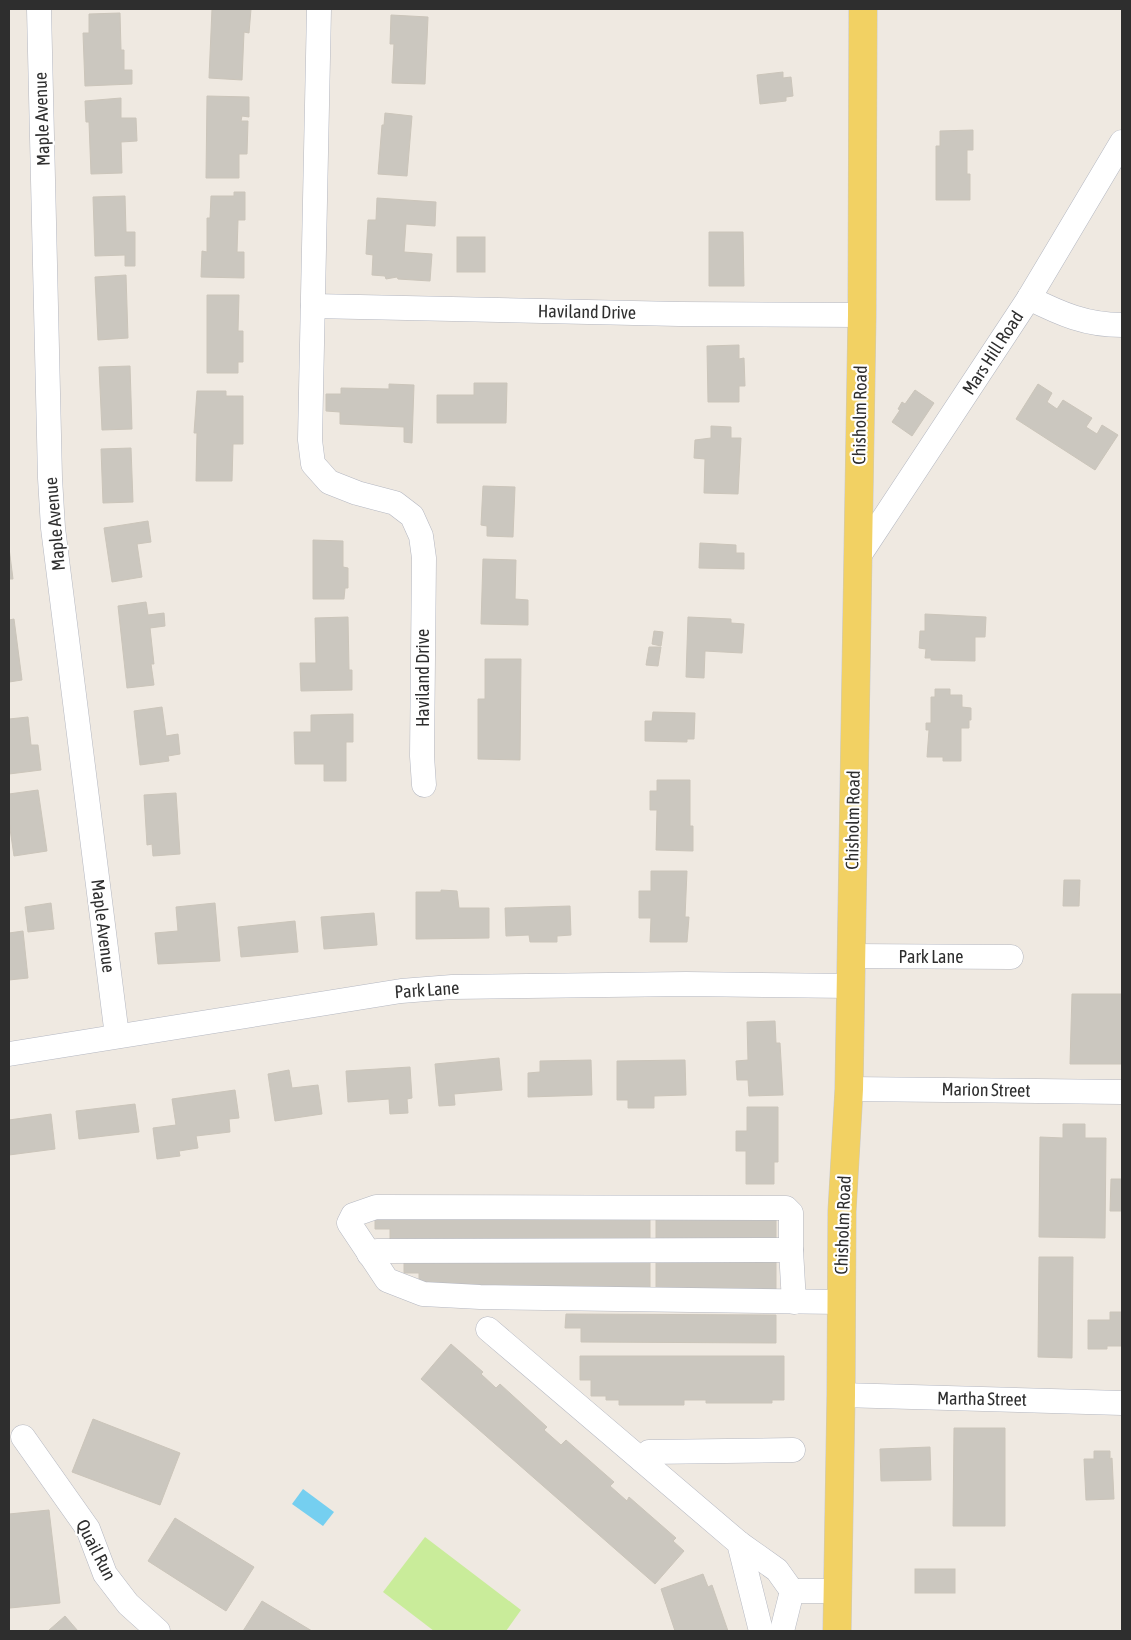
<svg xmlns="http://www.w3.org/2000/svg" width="1131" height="1640" font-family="'Asap Condensed',sans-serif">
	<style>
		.pitch { fill: #c9ec9a }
		.water { fill: #75cff0 }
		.building { fill: #cbc7bf; stroke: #cbc5ba }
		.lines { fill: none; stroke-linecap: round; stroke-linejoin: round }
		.minor-casing { stroke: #b4b7c1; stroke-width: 25 }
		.major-casing { stroke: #c9c9c9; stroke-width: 29 }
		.minor { stroke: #fff; stroke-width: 24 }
		.major { stroke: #f2d163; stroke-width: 28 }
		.labels { text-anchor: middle; stroke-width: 4.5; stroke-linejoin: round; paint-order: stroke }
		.street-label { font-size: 18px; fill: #2e2e2e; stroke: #fff }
	</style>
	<rect width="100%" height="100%" fill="#efe9e1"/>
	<path class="pitch" d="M 425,1537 L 521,1610 L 506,1631 L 434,1631 L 383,1592 Z"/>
	<path class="water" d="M 303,1489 L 334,1512 L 323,1526 L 292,1504 Z"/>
	<g class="building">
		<path d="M 212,9 L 251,9 L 249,33 L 244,32 L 242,80 L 209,78 Z"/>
		<path d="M 120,13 L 121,50 L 124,50 L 124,70 L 132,70 L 132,84 L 85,86 L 83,33 L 89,33 L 89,14 Z"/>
		<path d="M 391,15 L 428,17 L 425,84 L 392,83 L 394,44 L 390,44 Z"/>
		<path d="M 783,72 L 783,78 L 791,77 L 793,96 L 786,97 L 786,101 L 760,104 L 757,75 Z"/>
		<path d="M 207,96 L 249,97 L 249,117 L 242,116 L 241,121 L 248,121 L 247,154 L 239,154 L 239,178 L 206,178 Z"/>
		<path d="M 121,98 L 121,118 L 136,118 L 137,141 L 121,142 L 122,173 L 91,174 L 89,122 L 86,122 L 85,101 Z"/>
		<path d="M 385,113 L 412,116 L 407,176 L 378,174 L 382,125 L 384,125 Z"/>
		<path d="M 973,130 L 973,150 L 967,150 L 967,174 L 970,174 L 970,200 L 936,200 L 936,146 L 940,146 L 940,131 Z"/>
		<path d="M 234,192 L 245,192 L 245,220 L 238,220 L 237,252 L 244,252 L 244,278 L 201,277 L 202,251 L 207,252 L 207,218 L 210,218 L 211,196 L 234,196 Z"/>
		<path d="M 125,196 L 126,232 L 135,232 L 135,266 L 125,266 L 125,255 L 95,256 L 93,197 Z"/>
		<path d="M 377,198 L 436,202 L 435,226 L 406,224 L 404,252 L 432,254 L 430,281 L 398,279 L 397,277 L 386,279 L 385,276 L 372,275 L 373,255 L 366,254 L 368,220 L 376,220 Z"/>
		<path d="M 709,232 L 743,232 L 744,286 L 709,286 Z"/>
		<rect x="457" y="237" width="28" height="35"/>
		<path d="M 126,275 L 128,338 L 98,340 L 95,277 Z"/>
		<path d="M 207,295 L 239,295 L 238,331 L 243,331 L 243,362 L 238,362 L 238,373 L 207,373 Z"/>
		<path d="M 739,345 L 739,359 L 744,358 L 745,386 L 739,386 L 739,402 L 708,402 L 707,346 Z"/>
		<path d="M 130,366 L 132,429 L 102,430 L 99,367 Z"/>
		<path d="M 474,383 L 507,383 L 506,423 L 437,423 L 437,395 L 474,395 Z"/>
		<path d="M 389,384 L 414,385 L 412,443 L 404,442 L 404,427 L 340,424 L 340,412 L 326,411 L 326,394 L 341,394 L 341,388 L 389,389 Z"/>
		<path d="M 1038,384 L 1052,393 L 1047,402 L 1057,409 L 1063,400 L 1092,418 L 1086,427 L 1097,434 L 1102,425 L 1118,435 L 1095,470 L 1016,419 Z"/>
		<path d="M 915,390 L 934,403 L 912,436 L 892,422 L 900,410 L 898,409 L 902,402 L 905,404 Z"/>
		<path d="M 197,391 L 226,391 L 226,396 L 243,396 L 243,444 L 233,444 L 232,481 L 196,481 L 197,433 L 194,433 Z"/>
		<path d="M 711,426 L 731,427 L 731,438 L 741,438 L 738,494 L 704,493 L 705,459 L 694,458 L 695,440 L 711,438 Z"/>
		<path d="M 131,448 L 133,502 L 103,503 L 101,449 Z"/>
		<path d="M 483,486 L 515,487 L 513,537 L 487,536 L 487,526 L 481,525 Z"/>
		<path d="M 148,521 L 151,542 L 137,544 L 142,577 L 112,582 L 104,528 Z"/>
		<path d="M 313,540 L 343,541 L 343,567 L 348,568 L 348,588 L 345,588 L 344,599 L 313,599 Z"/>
		<path d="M 700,543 L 736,545 L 736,553 L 744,553 L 744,569 L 699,568 Z"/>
		<path d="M 9,548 L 13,579 L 9,579 Z"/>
		<path d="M 483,559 L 516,560 L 515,599 L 528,600 L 528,625 L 481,624 Z"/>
		<path d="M 146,602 L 148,615 L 164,613 L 165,626 L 150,628 L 154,664 L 151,664 L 154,685 L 127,688 L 118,606 Z"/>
		<path d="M 925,614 L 986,617 L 985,637 L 975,637 L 975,661 L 931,660 L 931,658 L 925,658 L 926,649 L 919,648 L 920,631 L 925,631 Z"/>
		<path d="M 348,617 L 349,670 L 352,670 L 352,690 L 301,691 L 300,663 L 316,663 L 315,618 Z"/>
		<path d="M 688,617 L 731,619 L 731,623 L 744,624 L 742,653 L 705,651 L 704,678 L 686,677 Z"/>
		<path d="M 14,619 L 22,680 L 9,682 L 9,620 Z"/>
		<path d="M 654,631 L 663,632 L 661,646 L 652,644 Z"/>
		<path d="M 649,647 L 661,647 L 658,666 L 646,665 Z"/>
		<path d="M 485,659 L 521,659 L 520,760 L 478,759 L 478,699 L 485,699 Z"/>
		<path d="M 935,689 L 950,689 L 950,695 L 962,695 L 962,707 L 971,708 L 971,720 L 969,720 L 969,728 L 961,728 L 961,761 L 943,761 L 943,757 L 927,757 L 929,730 L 926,730 L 926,723 L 931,723 L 931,697 L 935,697 Z"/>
		<path d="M 162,707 L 166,736 L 178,734 L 180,754 L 168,756 L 169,761 L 140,765 L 134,711 Z"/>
		<path d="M 653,712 L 695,713 L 694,739 L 687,739 L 687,742 L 645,741 L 645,721 L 652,721 Z"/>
		<path d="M 353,714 L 353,742 L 346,742 L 346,781 L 324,781 L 324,764 L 295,764 L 294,732 L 311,732 L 311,715 Z"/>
		<path d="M 28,717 L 31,745 L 38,745 L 41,770 L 9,774 L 9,719 Z"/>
		<path d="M 657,780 L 690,780 L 690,826 L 693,826 L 693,851 L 656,850 L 657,810 L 650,810 L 650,791 L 657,791 Z"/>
		<path d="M 38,790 L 47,851 L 14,856 L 9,822 L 9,794 Z"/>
		<path d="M 176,793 L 180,854 L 153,856 L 152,844 L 147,845 L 144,795 Z"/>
		<path d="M 651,871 L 687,871 L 685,917 L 689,917 L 687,942 L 650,942 L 651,918 L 639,918 L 639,891 L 651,891 Z"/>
		<path d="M 1064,880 L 1080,880 L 1079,906 L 1063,906 Z"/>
		<path d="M 441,890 L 457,891 L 459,908 L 489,908 L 489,938 L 416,939 L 416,892 L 441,892 Z"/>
		<path d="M 51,903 L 54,929 L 28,932 L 25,907 Z"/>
		<path d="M 215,903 L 220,961 L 158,964 L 155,933 L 178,931 L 176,907 Z"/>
		<path d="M 570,906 L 571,935 L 557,936 L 557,942 L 530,942 L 529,935 L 506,936 L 505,908 Z"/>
		<path d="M 374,913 L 377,945 L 324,949 L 321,917 Z"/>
		<path d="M 295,921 L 298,952 L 241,957 L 238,927 Z"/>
		<path d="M 23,931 L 28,978 L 9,980 L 9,933 Z"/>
		<path d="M 1072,994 L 1122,994 L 1122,1064 L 1070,1064 Z"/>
		<path d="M 775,1021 L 776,1043 L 780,1043 L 783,1095 L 749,1096 L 748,1080 L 737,1080 L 736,1061 L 748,1060 L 747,1022 Z"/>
		<path d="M 499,1058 L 502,1090 L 454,1094 L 455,1105 L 439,1106 L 435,1064 Z"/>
		<path d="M 591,1060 L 592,1095 L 528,1097 L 528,1073 L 540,1072 L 540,1061 Z"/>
		<path d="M 685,1060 L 686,1095 L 654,1096 L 654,1108 L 628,1108 L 628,1100 L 617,1100 L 617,1061 Z"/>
		<path d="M 410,1067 L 412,1098 L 407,1099 L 408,1113 L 390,1114 L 389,1099 L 348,1102 L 346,1071 Z"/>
		<path d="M 289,1070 L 292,1088 L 318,1085 L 322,1114 L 275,1121 L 268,1074 Z"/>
		<path d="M 235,1090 L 239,1118 L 229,1119 L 230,1132 L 196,1136 L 198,1148 L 179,1151 L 180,1156 L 157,1159 L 153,1128 L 176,1125 L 172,1099 Z"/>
		<path d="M 135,1104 L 139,1132 L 79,1139 L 76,1111 Z"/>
		<path d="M 747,1107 L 778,1107 L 778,1162 L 774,1162 L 774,1184 L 746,1184 L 746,1151 L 736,1151 L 736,1131 L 747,1131 Z"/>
		<path d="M 51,1114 L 55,1149 L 9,1155 L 9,1120 Z"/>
		<path d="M 1063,1124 L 1085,1124 L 1085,1138 L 1106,1138 L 1105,1238 L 1039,1237 L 1040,1137 L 1063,1138 Z"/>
		<path d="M 1111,1179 L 1122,1179 L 1122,1211 L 1110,1211 Z"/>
		<path d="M 375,1215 L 650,1216 L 650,1242 L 390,1241 L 390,1229 L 375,1229 Z"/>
		<rect x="656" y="1216" width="120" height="26"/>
		<path d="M 1039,1257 L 1073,1257 L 1072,1358 L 1038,1357 Z"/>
		<path d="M 404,1260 L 650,1261 L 650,1292 L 419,1286 L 419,1273 L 404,1273 Z"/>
		<rect x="656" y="1262" width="120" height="30"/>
		<path d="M 1110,1312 L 1122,1312 L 1122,1346 L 1107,1346 L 1107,1349 L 1088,1349 L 1088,1320 L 1110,1320 Z"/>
		<path d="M 566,1314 L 776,1315 L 776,1343 L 581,1342 L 581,1328 L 565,1328 Z"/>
		<path d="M 451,1344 L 483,1372 L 481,1374 L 496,1388 L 500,1384 L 547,1427 L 544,1430 L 561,1445 L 566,1440 L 614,1482 L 610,1486 L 627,1501 L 629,1497 L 676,1538 L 673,1541 L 684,1551 L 655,1584 L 421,1379 Z"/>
		<path d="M 580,1356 L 784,1356 L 784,1400 L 772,1400 L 772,1403 L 706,1403 L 706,1400 L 684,1400 L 684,1405 L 619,1405 L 619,1400 L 606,1400 L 606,1396 L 591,1396 L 591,1380 L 580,1380 Z"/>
		<path d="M 93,1419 L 180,1453 L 160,1505 L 72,1472 Z"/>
		<path d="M 954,1428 L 1005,1428 L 1005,1526 L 953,1526 Z"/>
		<path d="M 930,1447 L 931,1480 L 881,1481 L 880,1449 Z"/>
		<path d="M 1094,1451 L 1110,1451 L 1110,1459 L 1112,1458 L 1114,1499 L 1086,1500 L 1084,1459 L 1094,1459 Z"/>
		<path d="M 49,1510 L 60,1603 L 10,1608 L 9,1593 L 9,1514 Z"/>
		<path d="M 175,1518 L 254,1567 L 226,1611 L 148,1561 Z"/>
		<rect x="915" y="1569" width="40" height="24"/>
		<path d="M 703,1574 L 708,1587 L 712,1585 L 728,1631 L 675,1631 L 661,1589 Z"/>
		<path d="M 262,1601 L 312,1631 L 243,1631 Z"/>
		<path d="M 65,1616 L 78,1631 L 48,1631 Z"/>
	</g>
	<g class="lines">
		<g class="minor-casing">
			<g id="minor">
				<path d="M 39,9 L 50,478 L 53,528 L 117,1036"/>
				<path d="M 319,9 L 310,440 L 313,464 L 329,482 L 357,493 L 395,503 L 412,516 L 421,536 L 424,558 L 422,756 L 424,785"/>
				<path d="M 1029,298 C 1061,314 1086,325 1122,325"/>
				<path d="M 313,306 L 679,314 L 862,315"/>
				<path d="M 857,559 L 1029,298 L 1122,142"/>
				<path d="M 851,956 L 1011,957"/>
				<path d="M 9,1054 L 401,991 L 452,987 L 686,984 L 851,986"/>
				<path d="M 849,1089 L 1122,1092"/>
				<path d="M 791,1250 L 791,1213 L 786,1208 L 376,1207 L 353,1215 L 349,1223 L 387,1280 L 423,1294 L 480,1297 L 841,1302"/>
				<path d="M 369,1254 L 377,1251 L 791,1250 L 794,1302"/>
				<path d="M 488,1329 L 739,1543 L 761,1631"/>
				<path d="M 841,1395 L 1122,1403"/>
				<path d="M 23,1437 L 88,1529 L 105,1574 L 128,1604 L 158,1631"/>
				<path d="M 642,1460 L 649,1452 L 793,1450"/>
				<path d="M 739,1543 L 777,1570 L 792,1591"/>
				<path d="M 782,1631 L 792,1591 L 838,1591"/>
			</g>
		</g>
		<g class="major-casing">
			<path id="major" d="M 837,1631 L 841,1395 L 842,1211 L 849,1089 L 862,315 L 863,9"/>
		</g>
		<use href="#minor" class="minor"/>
		<use href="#major" class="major"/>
	</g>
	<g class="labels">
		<g class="street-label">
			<text transform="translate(42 119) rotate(-92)" y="6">Maple Avenue</text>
			<text transform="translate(587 312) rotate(1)" y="6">Haviland Drive</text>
			<text transform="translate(993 353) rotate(-57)" y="6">Mars Hill Road</text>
			<text transform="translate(860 415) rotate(-89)" y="6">Chisholm Road</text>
			<text transform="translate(55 524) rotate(-95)" y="6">Maple Avenue</text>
			<text transform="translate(423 678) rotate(-90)" y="6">Haviland Drive</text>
			<text transform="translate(853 820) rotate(-89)" y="6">Chisholm Road</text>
			<text transform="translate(103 926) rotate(83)" y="6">Maple Avenue</text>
			<text x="931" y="963">Park Lane</text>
			<text transform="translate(427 990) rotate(-4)" y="6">Park Lane</text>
			<text transform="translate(986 1090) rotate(1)" y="6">Marion Street</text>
			<text transform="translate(843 1225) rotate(-88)" y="6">Chisholm Road</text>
			<text transform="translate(982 1399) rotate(1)" y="6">Martha Street</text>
			<text transform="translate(96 1550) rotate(63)" y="6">Quail Run</text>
		</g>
	</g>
	<rect width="1131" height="1640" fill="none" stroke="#2e2e2e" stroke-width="20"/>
</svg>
